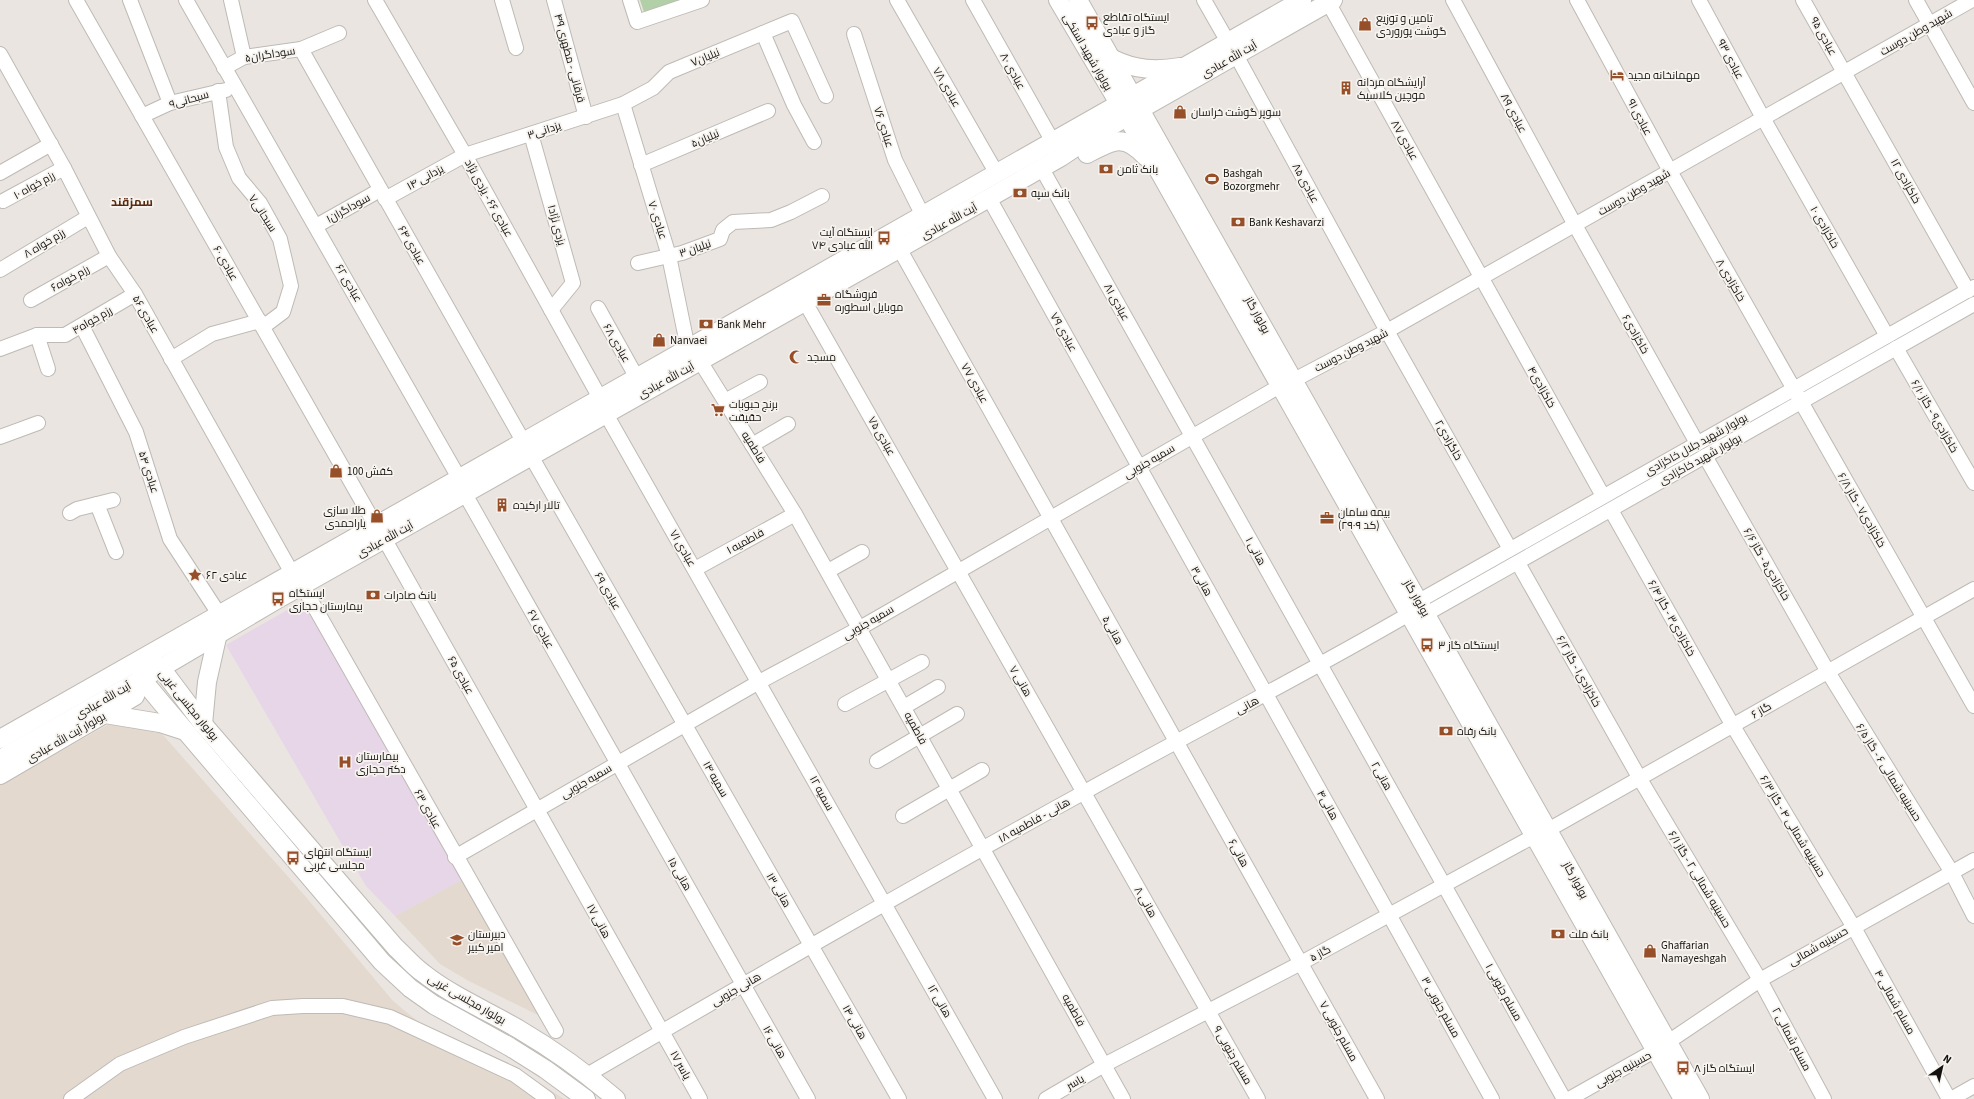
<svg xmlns="http://www.w3.org/2000/svg" width="1974" height="1099" font-family="'Source Sans 3',Cairo,sans-serif">
	<style>
		.built { fill: #e3d9ce }
		.medical { fill: #e6d6e8 }
		.green { fill: #b2d0a8 }
		.lines { fill: none; stroke-linecap: round; stroke-linejoin: round }
		.minor-casing { stroke: #bebab5; stroke-width: 16 }
		.major-casing { stroke: #bebab5; stroke-width: 20 }
		.minor { stroke: #fff; stroke-width: 14 }
		.major { stroke: #fff; stroke-width: 18 }
		.labels { text-anchor: middle; stroke-width: 3.5; stroke-linejoin: round; paint-order: stroke }
		.poi-label { font-size: 11px; fill: #131210; stroke: #f7f3ee; text-anchor: start }
		.street-label { font-size: 11px; fill: #131210; stroke: #f7f3ee }
		.neighbourhood-label { font-size: 12px; font-weight: bold; fill: #59290f; stroke: #f7f3ee }
	</style>
	<rect width="100%" height="100%" fill="#eae5e0"/>
	<g class="built">
		<path d="M 109,724 L 148,728 L 163,735 L 305,896 L 393,1001 L 427,1029 L 519,1070 L 564,1099 L 0,1099 L 0,785 Z"/>
		<path d="M 463,879 L 538,1015 L 467,980 L 440,964 L 395,916 Z"/>
	</g>
	<path class="medical" d="M 303,601 L 463,879 L 395,916 L 366,886 L 226,645 Z"/>
	<path class="green" d="M 640,0 L 690,0 L 645,15 Z"/>
	<g class="lines">
		<g class="minor-casing">
			<g id="minor">
				<path d="M 76,0 L 376,526"/>
				<path d="M 130,0 L 170,103"/>
				<path d="M 186,0 L 459,478"/>
				<path d="M 231,0 L 244,57"/>
				<path d="M 375,0 L 465,155 L 600,398"/>
				<path d="M 502,0 L 516,48"/>
				<path d="M 554,0 L 586,117"/>
				<path d="M 630,0 L 637,22 L 702,0"/>
				<path d="M 897,0 L 997,174"/>
				<path d="M 973,0 L 1053,142"/>
				<path d="M 1204,0 L 1228,42"/>
				<path d="M 1453,0 L 1575,225 L 1697,443"/>
				<path d="M 1577,0 L 1670,171 L 1974,706"/>
				<path d="M 1699,0 L 1763,118 L 1887,336"/>
				<path d="M 1803,0 L 1968,291"/>
				<path d="M 1916,0 L 1974,103"/>
				<path d="M 1328,2 L 1603,496"/>
				<path d="M 763,33 L 794,105 L 814,142"/>
				<path d="M 854,34 L 895,160 L 923,216"/>
				<path d="M 301,49 L 523,441"/>
				<path d="M 0,54 L 64,168 L 109,256 L 135,294 L 292,573"/>
				<path d="M 1236,55 L 1387,331 L 1510,549"/>
				<path d="M 224,68 L 244,57 L 301,49 L 339,33"/>
				<path d="M 218,91 L 226,147 L 239,178 L 260,203 L 280,239 L 291,286 L 283,312 L 263,327"/>
				<path d="M 623,104 L 669,256 L 686,339"/>
				<path d="M 142,116 L 170,103 L 226,90"/>
				<path d="M 531,134 L 573,283 L 551,310"/>
				<path d="M 641,165 L 768,111"/>
				<path d="M 1041,167 L 1564,1099"/>
				<path d="M 0,173 L 51,144"/>
				<path d="M 989,198 L 1492,1099"/>
				<path d="M 385,199 L 465,155 L 623,104 L 653,88 L 669,72 L 792,21 L 826,96"/>
				<path d="M 3,201 L 64,168"/>
				<path d="M 316,226 L 380,190"/>
				<path d="M 899,248 L 1377,1099"/>
				<path d="M 638,263 L 682,253 L 720,239 L 723,230 L 733,222 L 771,220 L 791,212 L 822,196"/>
				<path d="M 0,270 L 88,217"/>
				<path d="M 31,300 L 109,256"/>
				<path d="M 805,302 L 1258,1099"/>
				<path d="M 598,308 L 637,378"/>
				<path d="M 82,326 L 136,432 L 170,539 L 219,614"/>
				<path d="M 37,335 L 48,369"/>
				<path d="M 1896,348 L 1974,483"/>
				<path d="M 0,349 L 37,335 L 65,335 L 135,294"/>
				<path d="M 171,359 L 212,334 L 260,321"/>
				<path d="M 700,361 L 795,514 L 1123,1099"/>
				<path d="M 1294,380 L 1387,331 L 1972,0"/>
				<path d="M 725,401 L 760,382"/>
				<path d="M 606,414 L 995,1099"/>
				<path d="M 0,437 L 38,423"/>
				<path d="M 752,445 L 788,424"/>
				<path d="M 531,456 L 899,1099"/>
				<path d="M 1705,456 L 1828,672 L 1951,871 L 1974,916"/>
				<path d="M 465,494 L 808,1099"/>
				<path d="M 97,504 L 116,552"/>
				<path d="M 1611,510 L 1733,726 L 1853,926 L 1949,1099"/>
				<path d="M 70,513 L 77,509 L 113,500"/>
				<path d="M 385,540 L 700,1099"/>
				<path d="M 1518,563 L 1640,779 L 1760,980 L 1824,1099"/>
				<path d="M 695,569 L 795,514"/>
				<path d="M 828,571 L 862,552"/>
				<path d="M 302,585 L 556,1031"/>
				<path d="M 1415,614 L 1426,614 L 1974,304"/>
				<path d="M 845,704 L 922,662"/>
				<path d="M 904,707 L 938,687"/>
				<path d="M 877,761 L 957,714"/>
				<path d="M 903,816 L 982,770"/>
				<path d="M 1548,830 L 1974,589"/>
				<path d="M 455,857 L 759,682 L 860,628 L 1280,386"/>
				<path d="M 1668,1042 L 1760,980 L 1974,860"/>
				<path d="M 587,1075 C 751,980 915,885 1081,794 C 1190,733 1301,677 1409,614 L 1419,601 L 1974,287"/>
				<path d="M 71,1099 L 120,1064 L 184,1037 L 272,1008 L 303,1006 L 343,1006 L 390,1017 L 515,1075 L 548,1099"/>
				<path d="M 1046,1099 L 1104,1065 L 1301,963 L 1534,836"/>
				<path d="M 1569,1099 L 1656,1050"/>
				<path d="M 1951,1099 L 1974,1086"/>
			</g>
		</g>
		<g class="major-casing">
			<g id="major">
				<path d="M 1058,0 L 1160,173 L 1683,1099"/>
				<path d="M 1078,0 L 1700,1099"/>
				<path d="M 1113,59 C 1135,70 1156,71 1180,67"/>
				<path d="M 1087,154 C 1113,140 1124,133 1146,157"/>
				<path d="M 151,662 L 161,668 L 203,724 L 396,948 C 405,956 413,966 423,973 C 452,996 488,1011 520,1030 C 554,1050 586,1073 616,1099"/>
				<path d="M 141,666 L 141,678 L 160,701 L 382,962 L 410,988 L 434,1005 L 510,1047 L 545,1069 L 586,1099"/>
				<path d="M 105,714 L 160,723 L 185,731"/>
				<path d="M 203,724 L 207,682 L 218,633"/>
				<path d="M 0,739 L 1302,0"/>
				<path d="M 0,759 L 161,668 L 278,599 L 989,198 L 1061,157 L 1088,139 L 1333,0"/>
				<path d="M 0,775 L 135,696 L 141,678"/>
			</g>
		</g>
		<use href="#minor" class="minor"/>
		<use href="#major" class="major"/>
	</g>
	<defs>
		<g id="bus-bare" transform="scale(1.08)"><path d="M-5-6H5V4H4V6H2V4H-2V6H-4V4H-5ZM-3.5-4V0h7V-4ZM-3.5 1.2v1.5H-2V1.2ZM2 1.2v1.5H3.5V1.2Z" fill="#974f2a" stroke="#f7f3ee" stroke-width="2.5" paint-order="stroke"/></g>
		<g id="shop-bare" transform="scale(1.08)"><path d="M-5-2.5h2.3a2.7 3.5 0 0 1 5.4 0H5L5.5 6h-11ZM-1.5-2.5h3a1.5 2.3 0 0 0-3 0Z" fill="#974f2a" stroke="#f7f3ee" stroke-width="2.5" paint-order="stroke"/></g>
		<g id="hotel-bare" transform="scale(1.08)"><path d="M-6-4.5h1.5V1H6V5H4.5V3h-9V5H-6ZM-4 0a1.8 1.8 0 1 1 3.6 0ZM.5 0V-2.5h3Q6-2.5 6 0Z" fill="#974f2a" stroke="#f7f3ee" stroke-width="2.5" paint-order="stroke"/></g>
		<g id="building-bare" transform="scale(1.08)"><path d="M-4-6H4V6H1V3H-1V6H-4ZM-2.5-4.3h1.7v1.8h-1.7ZM.8-4.3h1.7v1.8H.8ZM-2.5-1h1.7V.8h-1.7ZM.8-1h1.7V.8H.8Z" fill="#974f2a" stroke="#f7f3ee" stroke-width="2.5" paint-order="stroke"/></g>
		<g id="bank-bare" transform="scale(1.08)"><path d="M-6-4H6V4H-6ZM0-2.3a2.3 2.3 0 1 0 0 4.6a2.3 2.3 0 1 0 0-4.6Z" fill="#974f2a" stroke="#f7f3ee" stroke-width="2.5" paint-order="stroke"/></g>
		<g id="stadium-bare" transform="scale(1.08)"><path d="M0-5a6.5 5 0 1 0 0 10a6.5 5 0 1 0 0-10ZM-3.5-1.8h7v3.6h-7Z" fill="#974f2a" stroke="#f7f3ee" stroke-width="2.5" paint-order="stroke"/></g>
		<g id="office-bare" transform="scale(1.08)"><path d="M-6-3h4V-5.5h4V-3h4V5H-6ZM-1-4.5V-3h2v-1.5ZM-6 0V1H6V0Z" fill="#974f2a" stroke="#f7f3ee" stroke-width="2.5" paint-order="stroke"/></g>
		<g id="mosque-bare" transform="scale(1.08)"><path d="M3.5-4.9A6 6 0 1 0 3.5 4.9A5 5 0 1 1 3.5-4.9Z" fill="#974f2a" stroke="#f7f3ee" stroke-width="2.5" paint-order="stroke"/></g>
		<g id="supermarket-bare" transform="scale(1.08)"><path d="M-6-5.5h2.5l.6 2H6L4.5 2H-2.5L-4.4-4H-6ZM-1.5 3.2a1.3 1.3 0 1 0 .1 0ZM3 3.2a1.3 1.3 0 1 0 .1 0Z" fill="#974f2a" stroke="#f7f3ee" stroke-width="2.5" paint-order="stroke"/></g>
		<g id="sight-bare" transform="scale(1.08)"><path d="M0-6L1.8-2.2L6-1.7L2.9 1.2L3.7 5.4L0 3.3L-3.7 5.4L-2.9 1.2L-6-1.7L-1.8-2.2Z" fill="#974f2a" stroke="#f7f3ee" stroke-width="2.5" paint-order="stroke"/></g>
		<g id="hospital-bare" transform="scale(1.08)"><path d="M-5-5h3v3.5h4V-5h3V5h-3V1.5h-4V5h-3Z" fill="#974f2a" stroke="#f7f3ee" stroke-width="2.5" paint-order="stroke"/></g>
		<g id="school-bare" transform="scale(1.08)"><path d="M0-5L7-2L0 1L-7-2ZM-4 1L0 2.5L4 1V4Q0 6-4 4Z" fill="#974f2a" stroke="#f7f3ee" stroke-width="2.5" paint-order="stroke"/></g>
	</defs>
	<g fill-rule="evenodd">
		<use href="#bus-bare" x="1092" y="23"/>
		<use href="#shop-bare" x="1365" y="24"/>
		<use href="#hotel-bare" x="1617" y="75"/>
		<use href="#building-bare" x="1346" y="88"/>
		<use href="#shop-bare" x="1180" y="112"/>
		<use href="#bank-bare" x="1106" y="169"/>
		<use href="#stadium-bare" x="1212" y="179"/>
		<use href="#bank-bare" x="1020" y="193"/>
		<use href="#bank-bare" x="1238" y="222"/>
		<use href="#bus-bare" x="884" y="238"/>
		<use href="#office-bare" x="824" y="300"/>
		<use href="#bank-bare" x="706" y="324"/>
		<use href="#shop-bare" x="659" y="340"/>
		<use href="#mosque-bare" x="796" y="357"/>
		<use href="#supermarket-bare" x="718" y="410"/>
		<use href="#shop-bare" x="336" y="471"/>
		<use href="#building-bare" x="502" y="505"/>
		<use href="#shop-bare" x="377" y="516"/>
		<use href="#office-bare" x="1327" y="518"/>
		<use href="#sight-bare" x="195" y="575"/>
		<use href="#bank-bare" x="373" y="595"/>
		<use href="#bus-bare" x="278" y="599"/>
		<use href="#bus-bare" x="1427" y="645"/>
		<use href="#bank-bare" x="1446" y="731"/>
		<use href="#hospital-bare" x="345" y="762"/>
		<use href="#bus-bare" x="293" y="858"/>
		<use href="#bank-bare" x="1558" y="934"/>
		<use href="#school-bare" x="457" y="940"/>
		<use href="#shop-bare" x="1650" y="951"/>
		<use href="#bus-bare" x="1683" y="1068"/>
	</g>
	<g class="labels">
		<g class="poi-label">
			<text x="1103" y="21">ایستگاه تقاطع<tspan x="1103" dy="13">گاز و عبادی</tspan></text>
			<text x="1376" y="22">تامین و توزیع<tspan x="1376" dy="13">گوشت پوروردی</tspan></text>
			<text x="1628" y="79">مهمانخانه مجید</text>
			<text x="1357" y="86">آرایشگاه مردانه<tspan x="1357" dy="13">موچین کلاسیک</tspan></text>
			<text x="1191" y="116">سوپر گوشت خراسان</text>
			<text x="1117" y="173">بانک ثامن</text>
			<text x="1223" y="177">Bashgah<tspan x="1223" dy="13">Bozorgmehr</tspan></text>
			<text x="1031" y="197">بانک سپه</text>
			<text x="1249" y="226">Bank Keshavarzi</text>
			<text x="873" y="236" text-anchor="end">ایستگاه آیت<tspan x="873" dy="13">الله عبادی ۷۴</tspan></text>
			<text x="835" y="298">فروشگاه<tspan x="835" dy="13">موبایل اسطوره</tspan></text>
			<text x="717" y="328">Bank Mehr</text>
			<text x="670" y="344">Nanvaei</text>
			<text x="807" y="361">مسجد</text>
			<text x="729" y="408">برنج حبوبات<tspan x="729" dy="13">حقیقت</tspan></text>
			<text x="347" y="475">کفش 100</text>
			<text x="513" y="509">تالار ارکیده</text>
			<text x="366" y="514" text-anchor="end">طلا سازی<tspan x="366" dy="13">یاراحمدی</tspan></text>
			<text x="1338" y="516">بیمه سامان<tspan x="1338" dy="13">(کد ۲۹۰۹)</tspan></text>
			<text x="206" y="579">عبادی ۶۲</text>
			<text x="289" y="597">ایستگاه<tspan x="289" dy="13">بیمارستان حجازی</tspan></text>
			<text x="384" y="599">بانک صادرات</text>
			<text x="1438" y="649">ایستگاه گاز ۳</text>
			<text x="1457" y="735">بانک رفاه</text>
			<text x="356" y="760">بیمارستان<tspan x="356" dy="13">دکتر حجازی</tspan></text>
			<text x="304" y="856">ایستگاه انتهای<tspan x="304" dy="13">مجلسی غربی</tspan></text>
			<text x="468" y="938">دبیرستان<tspan x="468" dy="13">امیر کبیر</tspan></text>
			<text x="1569" y="938">بانک ملت</text>
			<text x="1661" y="949">Ghaffarian<tspan x="1661" dy="13">Namayeshgah</tspan></text>
			<text x="1694" y="1072">ایستگاه گاز ۸</text>
		</g>
		<g class="street-label">
			<text transform="translate(1916 32) rotate(-30)" y="4">شهید وطن دوست</text>
			<text transform="translate(1824 36) rotate(61)" y="4">عبادی ۹۵</text>
			<text transform="translate(1088 52) rotate(60)" y="4">بولوار شهید استکی</text>
			<text transform="translate(270 54) rotate(-9)" y="4">سوداگران۵</text>
			<text transform="translate(705 57) rotate(-23)" y="4">نیلیان۷</text>
			<text transform="translate(570 58) rotate(75)" y="4">قرقانی - مطهری ۴۹</text>
			<text transform="translate(1229 59) rotate(-30)" y="4">آیت الله عبادی</text>
			<text transform="translate(1731 59) rotate(62)" y="4">عبادی ۹۳</text>
			<text transform="translate(1013 71) rotate(61)" y="4">عبادی ۸۰</text>
			<text transform="translate(947 87) rotate(60)" y="4">عبادی ۷۸</text>
			<text transform="translate(189 99) rotate(-16)" y="4">سبحانی۹</text>
			<text transform="translate(1514 113) rotate(62)" y="4">عبادی ۸۹</text>
			<text transform="translate(1640 117) rotate(62)" y="4">عبادی ۹۱</text>
			<text transform="translate(884 127) rotate(72)" y="4">عبادی ۷۶</text>
			<text transform="translate(544 130) rotate(-18)" y="4">یزدانی۳</text>
			<text transform="translate(705 138) rotate(-23)" y="4">نیلیان۵</text>
			<text transform="translate(1405 140) rotate(61)" y="4">عبادی ۸۷</text>
			<text transform="translate(425 177) rotate(-29)" y="4">یزدانی ۱۴</text>
			<text transform="translate(1906 181) rotate(61)" y="4">خاکزادی ۱۲</text>
			<text transform="translate(1306 183) rotate(61)" y="4">عبادی ۸۵</text>
			<text transform="translate(34 185) rotate(-29)" y="4">رزم خواه ۱۰</text>
			<text transform="translate(1634 192) rotate(-30)" y="4">شهید وطن دوست</text>
			<text transform="translate(489 198) rotate(61)" y="4">عبادی ۶۶ - یزدی نژاد</text>
			<text transform="translate(348 208) rotate(-29)" y="4">سوداگران۱</text>
			<text transform="translate(263 213) rotate(57)" y="4">سبحانی۷</text>
			<text transform="translate(658 220) rotate(72)" y="4">عبادی ۷۰</text>
			<text transform="translate(949 221) rotate(-29)" y="4">آیت الله عبادی</text>
			<text transform="translate(557 225) rotate(75)" y="4">یزدی نژاد۱</text>
			<text transform="translate(1825 227) rotate(60)" y="4">خاکزادی ۱۰</text>
			<text transform="translate(44 243) rotate(-31)" y="4">رزم خواه ۸</text>
			<text transform="translate(412 245) rotate(60)" y="4">عبادی ۶۴</text>
			<text transform="translate(695 248) rotate(-19)" y="4">نیلیان ۳</text>
			<text transform="translate(226 263) rotate(60)" y="4">عبادی ۶۰</text>
			<text transform="translate(70 278) rotate(-29)" y="4">رزم خواه۶</text>
			<text transform="translate(1731 280) rotate(60)" y="4">خاکزادی ۸</text>
			<text transform="translate(349 283) rotate(60)" y="4">عبادی ۶۲</text>
			<text transform="translate(1117 302) rotate(61)" y="4">عبادی ۸۱</text>
			<text transform="translate(146 314) rotate(60)" y="4">عبادی ۵۶</text>
			<text transform="translate(1258 315) rotate(61)" y="4">بولوار گاز</text>
			<text transform="translate(92 320) rotate(-30)" y="4">رزم خواه۴</text>
			<text transform="translate(1064 332) rotate(61)" y="4">عبادی ۷۹</text>
			<text transform="translate(1636 334) rotate(61)" y="4">خاکزادی۶</text>
			<text transform="translate(617 343) rotate(60)" y="4">عبادی ۶۸</text>
			<text transform="translate(1351 350) rotate(-27)" y="4">شهید وطن دوست</text>
			<text transform="translate(666 380) rotate(-29)" y="4">آیت الله عبادی</text>
			<text transform="translate(975 383) rotate(61)" y="4">عبادی ۷۷</text>
			<text transform="translate(1542 387) rotate(61)" y="4">خاکزادی۴</text>
			<text transform="translate(1935 416) rotate(60)" y="4">خاکزادی۹ - گاز ۶/۱۰</text>
			<text transform="translate(882 436) rotate(60)" y="4">عبادی ۷۵</text>
			<text transform="translate(1449 440) rotate(61)" y="4">خاگزادی۲</text>
			<text transform="translate(1696 444) rotate(-29)" y="4">بولوار شهید جلال خاکزادی</text>
			<text transform="translate(754 447) rotate(58)" y="4">فاطمیه</text>
			<text transform="translate(1700 459) rotate(-29)" y="4">بولوار شهید خاکزادی</text>
			<text transform="translate(1149 461) rotate(-30)" y="4">سمیه جنوبی</text>
			<text transform="translate(149 472) rotate(72)" y="4">عبادی ۵۴</text>
			<text transform="translate(1862 510) rotate(60)" y="4">خاکزادی۷ - گاز ۶/۸</text>
			<text transform="translate(385 539) rotate(-29)" y="4">آیت الله عبادی</text>
			<text transform="translate(745 541) rotate(-29)" y="4">فاطمیه ۱</text>
			<text transform="translate(683 548) rotate(60)" y="4">عبادی ۷۱</text>
			<text transform="translate(1256 551) rotate(61)" y="4">هانی ۱</text>
			<text transform="translate(1767 564) rotate(60)" y="4">خاکزادی۵ - گاز ۶/۶</text>
			<text transform="translate(1202 581) rotate(61)" y="4">هانی۳</text>
			<text transform="translate(608 591) rotate(60)" y="4">عبادی ۶۹</text>
			<text transform="translate(1417 598) rotate(60)" y="4">بولوار گاز</text>
			<text transform="translate(1672 618) rotate(61)" y="4">خاکزادی۳ - گاز ۶/۴</text>
			<text transform="translate(868 622) rotate(-30)" y="4">سمیه جنوبی</text>
			<text transform="translate(541 629) rotate(61)" y="4">عبادی ۶۷</text>
			<text transform="translate(1113 630) rotate(61)" y="4">هانی۵</text>
			<text transform="translate(1579 671) rotate(61)" y="4">خاکزادی۱ - گاز ۶/۲</text>
			<text transform="translate(461 675) rotate(61)" y="4">عبادی ۶۵</text>
			<text transform="translate(1021 681) rotate(60)" y="4">هانی ۷</text>
			<text transform="translate(103 700) rotate(-30)" y="4">آیت الله عبادی</text>
			<text transform="translate(189 705) rotate(51)" y="4">بولوار مجلسی غربی</text>
			<text transform="translate(1247 705) rotate(-28)" y="4">هانی</text>
			<text transform="translate(1761 710) rotate(-30)" y="4">گاز ۶</text>
			<text transform="translate(916 728) rotate(61)" y="4">فاطمیه</text>
			<text transform="translate(66 737) rotate(-30)" y="4">بولوار آیت الله عبادی</text>
			<text transform="translate(1889 772) rotate(58)" y="4">حسینیه شمالی ۶ - گاز ۶/۵</text>
			<text transform="translate(1382 776) rotate(61)" y="4">هانی۲</text>
			<text transform="translate(716 779) rotate(60)" y="4">سمیه ۱۴</text>
			<text transform="translate(586 781) rotate(-30)" y="4">سمیه جنوبی</text>
			<text transform="translate(822 793) rotate(61)" y="4">سمیه ۱۲</text>
			<text transform="translate(1328 805) rotate(61)" y="4">هانی۴</text>
			<text transform="translate(428 809) rotate(61)" y="4">عبادی ۶۳</text>
			<text transform="translate(1034 820) rotate(-29)" y="4">هانی - فاطمیه ۱۸</text>
			<text transform="translate(1793 826) rotate(59)" y="4">حسینیه شمالی ۴ - گاز ۶/۳</text>
			<text transform="translate(1239 853) rotate(61)" y="4">هانی۶</text>
			<text transform="translate(680 874) rotate(60)" y="4">هانی ۱۵</text>
			<text transform="translate(1700 879) rotate(59)" y="4">حسینیه شمالی ۲ - گاز ۶/۱</text>
			<text transform="translate(1576 880) rotate(61)" y="4">بولوار گاز</text>
			<text transform="translate(779 890) rotate(60)" y="4">هانی ۱۳</text>
			<text transform="translate(1146 902) rotate(60)" y="4">هانی ۸</text>
			<text transform="translate(599 921) rotate(61)" y="4">هانی ۱۷</text>
			<text transform="translate(1818 946) rotate(-30)" y="4">حسینیه شمالی</text>
			<text transform="translate(1320 953) rotate(-28)" y="4">گاز ۵</text>
			<text transform="translate(736 989) rotate(-30)" y="4">هانی جنوبی</text>
			<text transform="translate(1504 992) rotate(61)" y="4">۱ مسلم جنوبی</text>
			<text transform="translate(467 999) rotate(30)" y="4">بولوار مجلسی غربی</text>
			<text transform="translate(940 1001) rotate(60)" y="4">هانی ۱۲</text>
			<text transform="translate(1895 1002) rotate(61)" y="4">مسلم شمالی ۴</text>
			<text transform="translate(1441 1007) rotate(61)" y="4">مسلم جنوبی ۳</text>
			<text transform="translate(1074 1010) rotate(61)" y="4">فاطمیه</text>
			<text transform="translate(855 1022) rotate(60)" y="4">هانی ۱۴</text>
			<text transform="translate(1339 1031) rotate(61)" y="4">مسلم جنوبی ۷</text>
			<text transform="translate(1792 1039) rotate(62)" y="4">مسلم شمالی ۲</text>
			<text transform="translate(775 1042) rotate(60)" y="4">هانی ۱۶</text>
			<text transform="translate(1233 1055) rotate(60)" y="4">مسلم جنوبی ۹</text>
			<text transform="translate(681 1065) rotate(61)" y="4">یاسر ۱۷</text>
			<text transform="translate(1623 1069) rotate(-29)" y="4">حسینیه جنوبی</text>
			<text transform="translate(1075 1082) rotate(-30)" y="4">یاسر</text>
		</g>
		<g class="neighbourhood-label">
			<text x="132" y="206">سمزقند</text>
		</g>
	</g>
	<g transform="translate(1942 1067) rotate(34)" stroke="#f7f3ee" stroke-width="3" paint-order="stroke">
	<path d="M0-3L7 15L0 10L-7 15Z" fill="#131210"/>
	<text y="-6" font-size="11" font-weight="bold" text-anchor="middle" fill="#131210">N</text>
	</g>
</svg>
